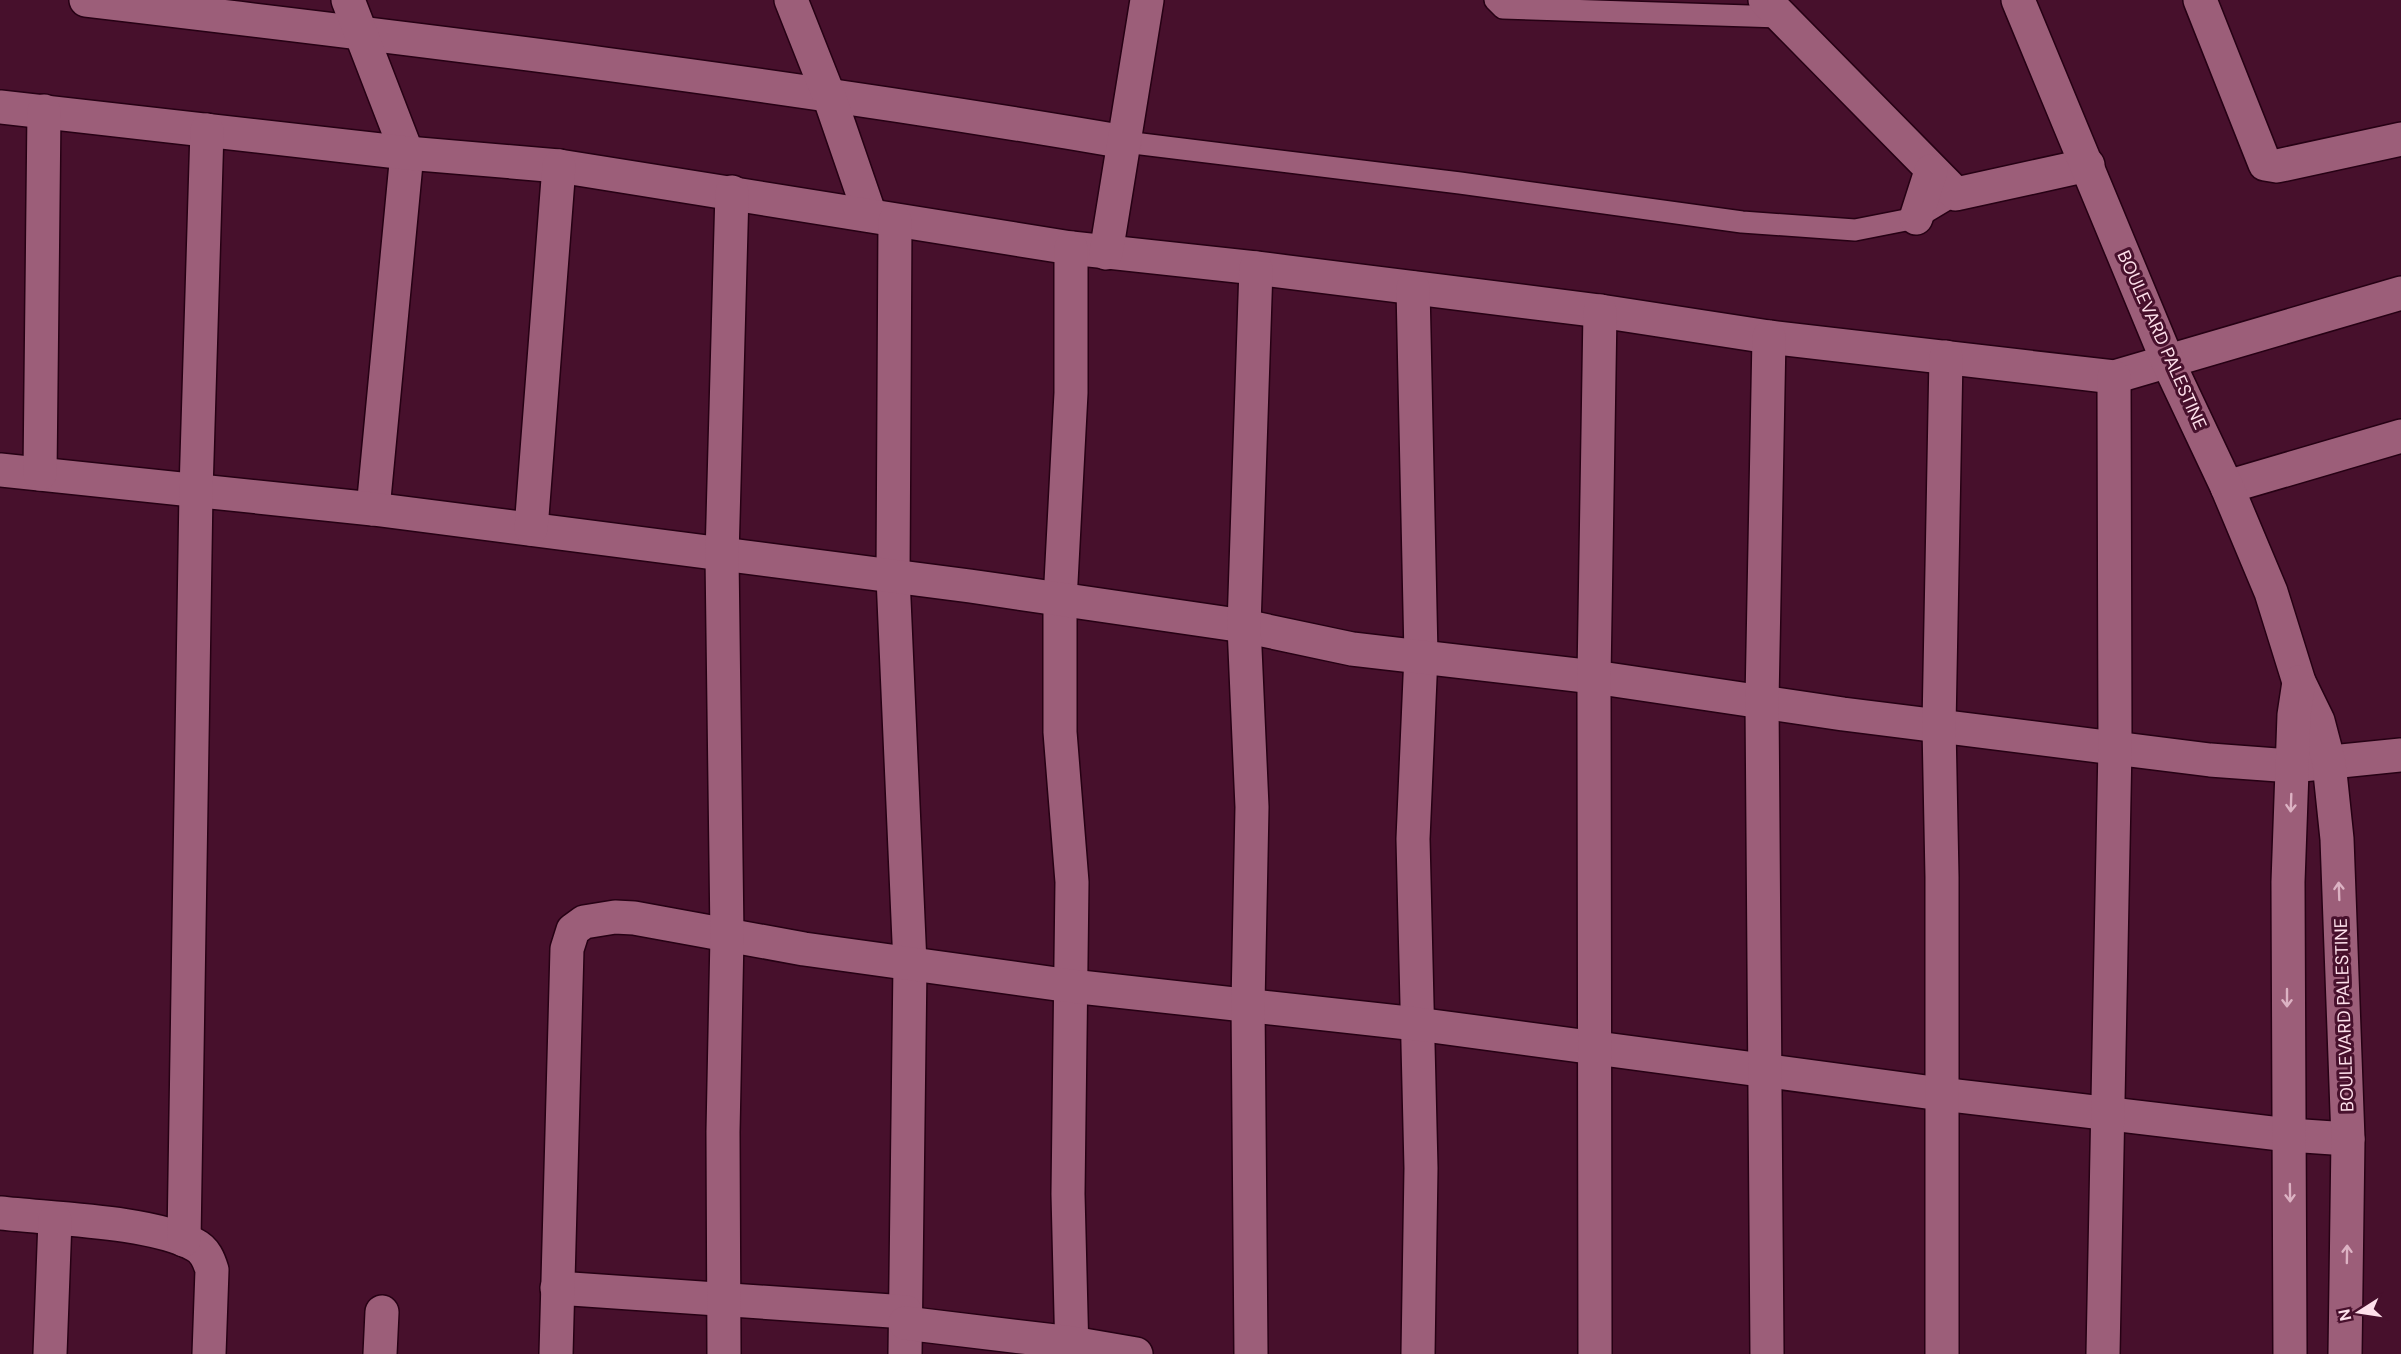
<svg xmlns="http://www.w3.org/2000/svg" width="2401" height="1354" font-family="'DM Sans',sans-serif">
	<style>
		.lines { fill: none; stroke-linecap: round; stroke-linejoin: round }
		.service-casing { stroke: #260114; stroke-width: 24 }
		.minor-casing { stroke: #260114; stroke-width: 36 }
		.tertiary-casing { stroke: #260114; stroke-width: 36 }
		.service { stroke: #9c5e79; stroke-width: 21 }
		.minor { stroke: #9c5e79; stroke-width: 33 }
		.tertiary { stroke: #9c5e79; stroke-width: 33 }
		.oneway { stroke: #dcb2c3 }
		.labels { text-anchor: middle; stroke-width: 6; stroke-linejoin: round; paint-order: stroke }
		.street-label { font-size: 18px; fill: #fee0eb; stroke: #47102c }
	</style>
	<rect width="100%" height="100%" fill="#47102c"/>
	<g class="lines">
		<g class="service-casing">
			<g id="service">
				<path d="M 1495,0 L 1503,8 L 1780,17"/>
				<path d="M 1125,142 L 1460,183 L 1742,222 L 1855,230 L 1916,218 L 1956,194"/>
			</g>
		</g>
		<g class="minor-casing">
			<g id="minor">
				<path d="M 86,0 C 433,41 781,83 1125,142"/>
				<path d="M 348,0 L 407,153 L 373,509"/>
				<path d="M 791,0 L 829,96 L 870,215"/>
				<path d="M 1765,0 L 1956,194 L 2088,165"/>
				<path d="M 2200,0 L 2265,164 L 2277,166 L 2401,139"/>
				<path d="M 0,107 L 407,153 L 559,166 L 1071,248 L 1256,268 L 1600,311 L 1769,337 L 2114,377 L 2401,293"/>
				<path d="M 1916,218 L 1931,171"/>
				<path d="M 895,221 L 893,577 L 910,964 L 905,1354"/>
				<path d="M 1071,248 L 1071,393 L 1060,601 L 1060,732 L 1072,882 L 1068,1194 L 1072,1354"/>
				<path d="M 1106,253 L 1147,0"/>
				<path d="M 1413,288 L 1421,655 L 1413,839 L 1421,1168 L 1418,1354"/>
				<path d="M 0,470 L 373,509 L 970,586 L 1244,626 L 1352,649 L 1594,677 L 1843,714 L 2210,760 L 2292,766 L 2401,755"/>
				<path d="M 40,474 L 44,111"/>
				<path d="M 2227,487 L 2401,436"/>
				<path d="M 531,529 L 559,166"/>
				<path d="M 0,1213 C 52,1219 151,1221 195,1245 C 205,1250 209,1260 212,1270 L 209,1354"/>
				<path d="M 184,1240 L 196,491 L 207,130"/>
				<path d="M 557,1288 L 906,1312"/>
				<path d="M 905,1323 L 1072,1343 L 1136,1354"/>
				<path d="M 50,1354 L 55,1220"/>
				<path d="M 380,1354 L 382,1312"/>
				<path d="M 556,1354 L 567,949 L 573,930 L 584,922 L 615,917 L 634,918 L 804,949 L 1071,986 L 1417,1024 L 1941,1094 L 2289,1135 L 2348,1139"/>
				<path d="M 724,1354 L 723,1132 L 727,936 L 722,556 L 732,192"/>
				<path d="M 1251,1354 L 1248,1004 L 1252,807 L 1244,626 L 1256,268"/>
				<path d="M 1595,1354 L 1594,677 L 1600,311"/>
				<path d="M 1767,1354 L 1762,701 L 1769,337"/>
				<path d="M 1942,1354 L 1942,877 L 1939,726 L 1946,357"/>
				<path d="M 2103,1354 L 2115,746 L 2114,377"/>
			</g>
		</g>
		<g class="tertiary-casing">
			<g id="tertiary">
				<path d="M 2018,0 L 2168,362 L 2227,487 L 2271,592 L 2299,682 L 2318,721 L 2329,763 L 2337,839 L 2348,1139 L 2345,1354"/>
				<path d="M 2290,1354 L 2288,882 L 2294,715 L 2299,682"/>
			</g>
		</g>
		<use href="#service" class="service"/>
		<use href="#minor" class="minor"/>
		<use href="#tertiary" class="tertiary"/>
	</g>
	<defs><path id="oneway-shaft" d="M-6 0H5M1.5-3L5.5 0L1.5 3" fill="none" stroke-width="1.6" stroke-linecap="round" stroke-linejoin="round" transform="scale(1.5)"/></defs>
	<g class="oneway">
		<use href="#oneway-shaft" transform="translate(2291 803) rotate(92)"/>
		<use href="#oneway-shaft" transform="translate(2339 891) rotate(-92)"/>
		<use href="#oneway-shaft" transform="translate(2287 998) rotate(90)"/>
		<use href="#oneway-shaft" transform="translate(2290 1193) rotate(89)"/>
		<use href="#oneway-shaft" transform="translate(2347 1254) rotate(-89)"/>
	</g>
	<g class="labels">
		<g class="street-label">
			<text transform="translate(2162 340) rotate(66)" y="6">BOULEVARD PALESTINE</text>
			<text transform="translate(2344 1015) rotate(-92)" y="6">BOULEVARD PALESTINE</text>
		</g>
	</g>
	<g transform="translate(2359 1312) rotate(258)" stroke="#47102c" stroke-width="4.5" paint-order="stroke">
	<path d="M0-4.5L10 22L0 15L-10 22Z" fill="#fee0eb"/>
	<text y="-9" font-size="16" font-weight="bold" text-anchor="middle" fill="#fee0eb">N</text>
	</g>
</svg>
